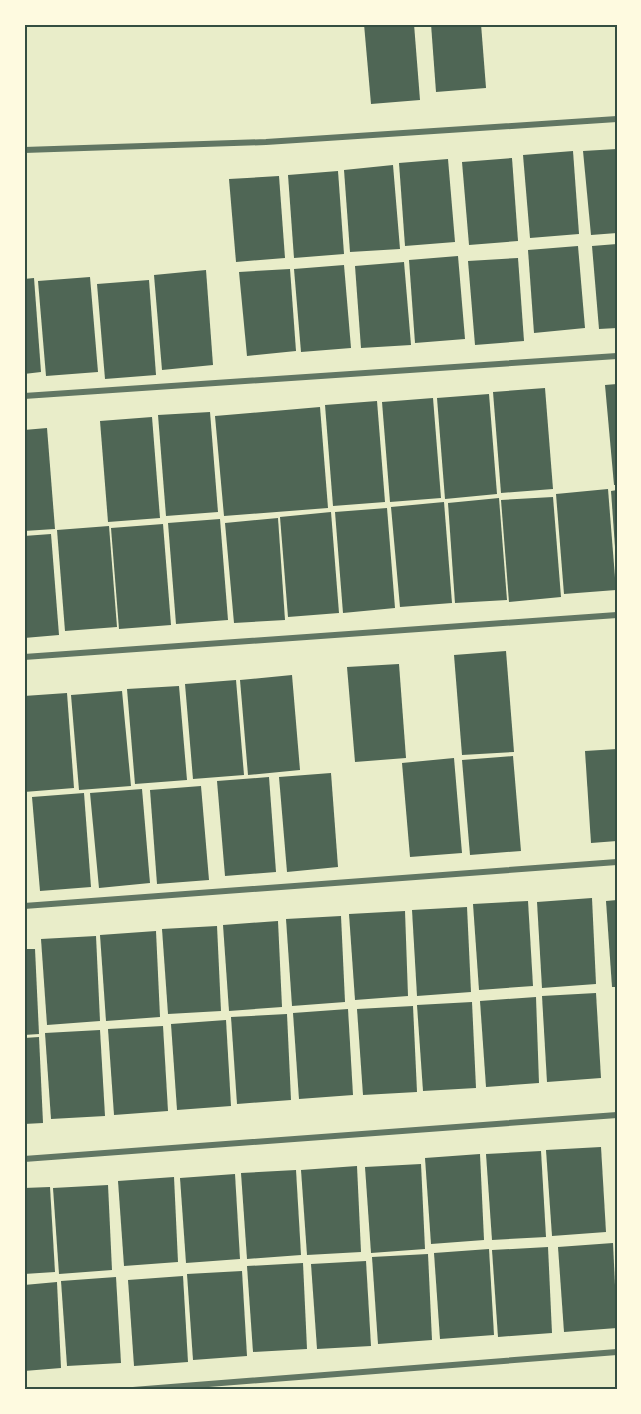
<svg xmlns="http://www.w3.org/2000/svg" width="641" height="1414" font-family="'Noto Sans',sans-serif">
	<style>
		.building { fill: #4f6655 }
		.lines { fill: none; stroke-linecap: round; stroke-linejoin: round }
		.minor { stroke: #617663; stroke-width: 6 }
		.neatline { fill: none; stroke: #344e41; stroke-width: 2 }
	</style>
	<rect width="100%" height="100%" fill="#e9edc9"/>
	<g class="building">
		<path d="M 364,24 L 414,24 L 420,100 L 371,104 Z"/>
		<path d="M 431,24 L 481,24 L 486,88 L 436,92 Z"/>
		<path d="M 617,149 L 617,233 L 591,235 L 583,151 Z"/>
		<path d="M 573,151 L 579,234 L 530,238 L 523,155 Z"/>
		<path d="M 512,158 L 518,241 L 469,245 L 462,162 Z"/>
		<path d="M 448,159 L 455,242 L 405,246 L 399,163 Z"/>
		<path d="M 393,165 L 400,249 L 350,252 L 344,170 Z"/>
		<path d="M 338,171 L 344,254 L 294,258 L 288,175 Z"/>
		<path d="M 279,176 L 285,258 L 236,262 L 229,179 Z"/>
		<path d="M 617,244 L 617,328 L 599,329 L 592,246 Z"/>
		<path d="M 578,246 L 585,328 L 534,333 L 528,250 Z"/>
		<path d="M 458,256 L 465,339 L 415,343 L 409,260 Z"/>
		<path d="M 518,258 L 524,341 L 475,345 L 468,261 Z"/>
		<path d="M 404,262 L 411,345 L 361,348 L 355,266 Z"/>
		<path d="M 344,265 L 351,348 L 301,352 L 294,269 Z"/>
		<path d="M 290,269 L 296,351 L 247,356 L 239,272 Z"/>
		<path d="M 206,270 L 213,365 L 162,370 L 154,275 Z"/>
		<path d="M 90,277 L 98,372 L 46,376 L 38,281 Z"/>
		<path d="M 34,278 L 41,372 L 24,374 L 24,279 Z"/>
		<path d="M 149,280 L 156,375 L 105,379 L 97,284 Z"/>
		<path d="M 617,384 L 617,485 L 614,485 L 605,385 Z"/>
		<path d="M 545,388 L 553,489 L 501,493 L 493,392 Z"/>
		<path d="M 489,394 L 497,494 L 445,499 L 437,398 Z"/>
		<path d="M 433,398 L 441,498 L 390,502 L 382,402 Z"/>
		<path d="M 377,401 L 385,502 L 333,506 L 325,405 Z"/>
		<path d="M 320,407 L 328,508 L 224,516 L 215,416 Z"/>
		<path d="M 210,412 L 218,512 L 166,516 L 158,415 Z"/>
		<path d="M 152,417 L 160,518 L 108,522 L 100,421 Z"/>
		<path d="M 47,428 L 55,529 L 24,531 L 24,430 Z"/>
		<path d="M 608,489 L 616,590 L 564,594 L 556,494 Z"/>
		<path d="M 617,490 L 617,547 L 615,547 L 611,491 Z"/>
		<path d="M 553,497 L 561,597 L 509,602 L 501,500 Z"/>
		<path d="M 499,498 L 507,600 L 455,603 L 448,503 Z"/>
		<path d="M 444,502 L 452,603 L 400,607 L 391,507 Z"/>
		<path d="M 387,508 L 395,608 L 343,613 L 335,512 Z"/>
		<path d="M 331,512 L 339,613 L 288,617 L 280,517 Z"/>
		<path d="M 278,518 L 285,620 L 234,623 L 225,523 Z"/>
		<path d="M 220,519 L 228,620 L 176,624 L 168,523 Z"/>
		<path d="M 163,524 L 171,625 L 119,629 L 111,528 Z"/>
		<path d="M 109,526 L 117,627 L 65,631 L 57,530 Z"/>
		<path d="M 51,534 L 59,635 L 24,638 L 24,536 Z"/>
		<path d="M 506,651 L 514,752 L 462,755 L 454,655 Z"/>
		<path d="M 399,664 L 406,758 L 355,762 L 347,667 Z"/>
		<path d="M 292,675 L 300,770 L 248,775 L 240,680 Z"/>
		<path d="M 236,680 L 244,775 L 193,779 L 185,684 Z"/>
		<path d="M 179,686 L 187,780 L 135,784 L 127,689 Z"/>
		<path d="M 122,691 L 131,786 L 79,790 L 71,695 Z"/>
		<path d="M 67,693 L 74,788 L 24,792 L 24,696 Z"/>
		<path d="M 617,749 L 617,841 L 591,843 L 585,751 Z"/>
		<path d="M 513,756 L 521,851 L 470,855 L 462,760 Z"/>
		<path d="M 454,758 L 462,853 L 410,857 L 402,763 Z"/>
		<path d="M 331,773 L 338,867 L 287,872 L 279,777 Z"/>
		<path d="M 269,777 L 276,872 L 225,876 L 217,781 Z"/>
		<path d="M 201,786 L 209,880 L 157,884 L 150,790 Z"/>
		<path d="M 142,789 L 150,883 L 99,888 L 90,793 Z"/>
		<path d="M 84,793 L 91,887 L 40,891 L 32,797 Z"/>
		<path d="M 592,898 L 596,984 L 542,988 L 537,902 Z"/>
		<path d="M 617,900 L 617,987 L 612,987 L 606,901 Z"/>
		<path d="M 528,901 L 533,986 L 479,990 L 473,904 Z"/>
		<path d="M 467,907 L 471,992 L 417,996 L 412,910 Z"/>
		<path d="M 405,911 L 408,996 L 355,1000 L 349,914 Z"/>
		<path d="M 341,916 L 345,1002 L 292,1006 L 286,919 Z"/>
		<path d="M 278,921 L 282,1007 L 229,1011 L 223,925 Z"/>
		<path d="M 217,926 L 221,1011 L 168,1014 L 162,929 Z"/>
		<path d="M 156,931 L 160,1017 L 106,1021 L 100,935 Z"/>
		<path d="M 96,936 L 100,1021 L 47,1025 L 41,939 Z"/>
		<path d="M 24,949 L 35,949 L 39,1034 L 24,1035 Z"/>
		<path d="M 596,993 L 601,1078 L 547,1082 L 542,996 Z"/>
		<path d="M 536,997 L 539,1083 L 486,1087 L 480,1001 Z"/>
		<path d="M 472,1002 L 476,1088 L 423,1091 L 417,1005 Z"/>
		<path d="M 413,1006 L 417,1092 L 363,1095 L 357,1009 Z"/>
		<path d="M 348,1009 L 353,1095 L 299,1099 L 293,1013 Z"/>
		<path d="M 287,1014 L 291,1100 L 237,1104 L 231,1017 Z"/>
		<path d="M 226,1020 L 231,1106 L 177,1110 L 171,1024 Z"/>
		<path d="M 163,1026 L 168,1111 L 114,1115 L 108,1029 Z"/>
		<path d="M 100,1030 L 105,1116 L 51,1119 L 45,1033 Z"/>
		<path d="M 39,1037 L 43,1123 L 24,1124 L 24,1038 Z"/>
		<path d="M 601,1147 L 606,1232 L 552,1236 L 546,1150 Z"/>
		<path d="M 541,1151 L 546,1237 L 492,1240 L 486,1154 Z"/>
		<path d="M 480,1154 L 484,1240 L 431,1244 L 425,1158 Z"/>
		<path d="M 421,1164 L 425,1249 L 371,1253 L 365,1167 Z"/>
		<path d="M 357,1166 L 361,1252 L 307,1255 L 301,1170 Z"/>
		<path d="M 296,1170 L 301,1255 L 247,1259 L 241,1173 Z"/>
		<path d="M 235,1174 L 240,1259 L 186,1263 L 180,1178 Z"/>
		<path d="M 174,1177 L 178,1262 L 124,1266 L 118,1181 Z"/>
		<path d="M 108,1185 L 112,1270 L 59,1274 L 53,1188 Z"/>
		<path d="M 50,1187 L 55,1272 L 24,1274 L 24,1188 Z"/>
		<path d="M 613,1243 L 617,1328 L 564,1332 L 558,1247 Z"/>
		<path d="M 548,1247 L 552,1333 L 498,1337 L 492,1250 Z"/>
		<path d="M 489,1249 L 494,1335 L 440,1339 L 434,1253 Z"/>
		<path d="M 428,1254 L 432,1340 L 378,1344 L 372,1257 Z"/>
		<path d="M 366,1261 L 371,1346 L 317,1349 L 311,1264 Z"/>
		<path d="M 303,1263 L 307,1349 L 253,1352 L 247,1266 Z"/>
		<path d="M 242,1271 L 247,1356 L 193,1360 L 187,1274 Z"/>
		<path d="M 183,1276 L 188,1362 L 134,1366 L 128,1280 Z"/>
		<path d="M 116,1277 L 121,1363 L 67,1366 L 61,1281 Z"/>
		<path d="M 57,1282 L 61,1368 L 24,1371 L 24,1285 Z"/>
	</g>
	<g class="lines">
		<g class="minor">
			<path d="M 24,150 L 266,142 L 617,119"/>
			<path d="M 24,396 L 617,356"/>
			<path d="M 24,657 L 617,615"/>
			<path d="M 24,906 L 617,862"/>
			<path d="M 24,1159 L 617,1115"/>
			<path d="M 133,1390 L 617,1352"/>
		</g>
	</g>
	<rect width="641" height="1414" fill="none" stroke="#fefae0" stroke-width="51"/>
	<rect x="26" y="26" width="590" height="1362" class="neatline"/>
</svg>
